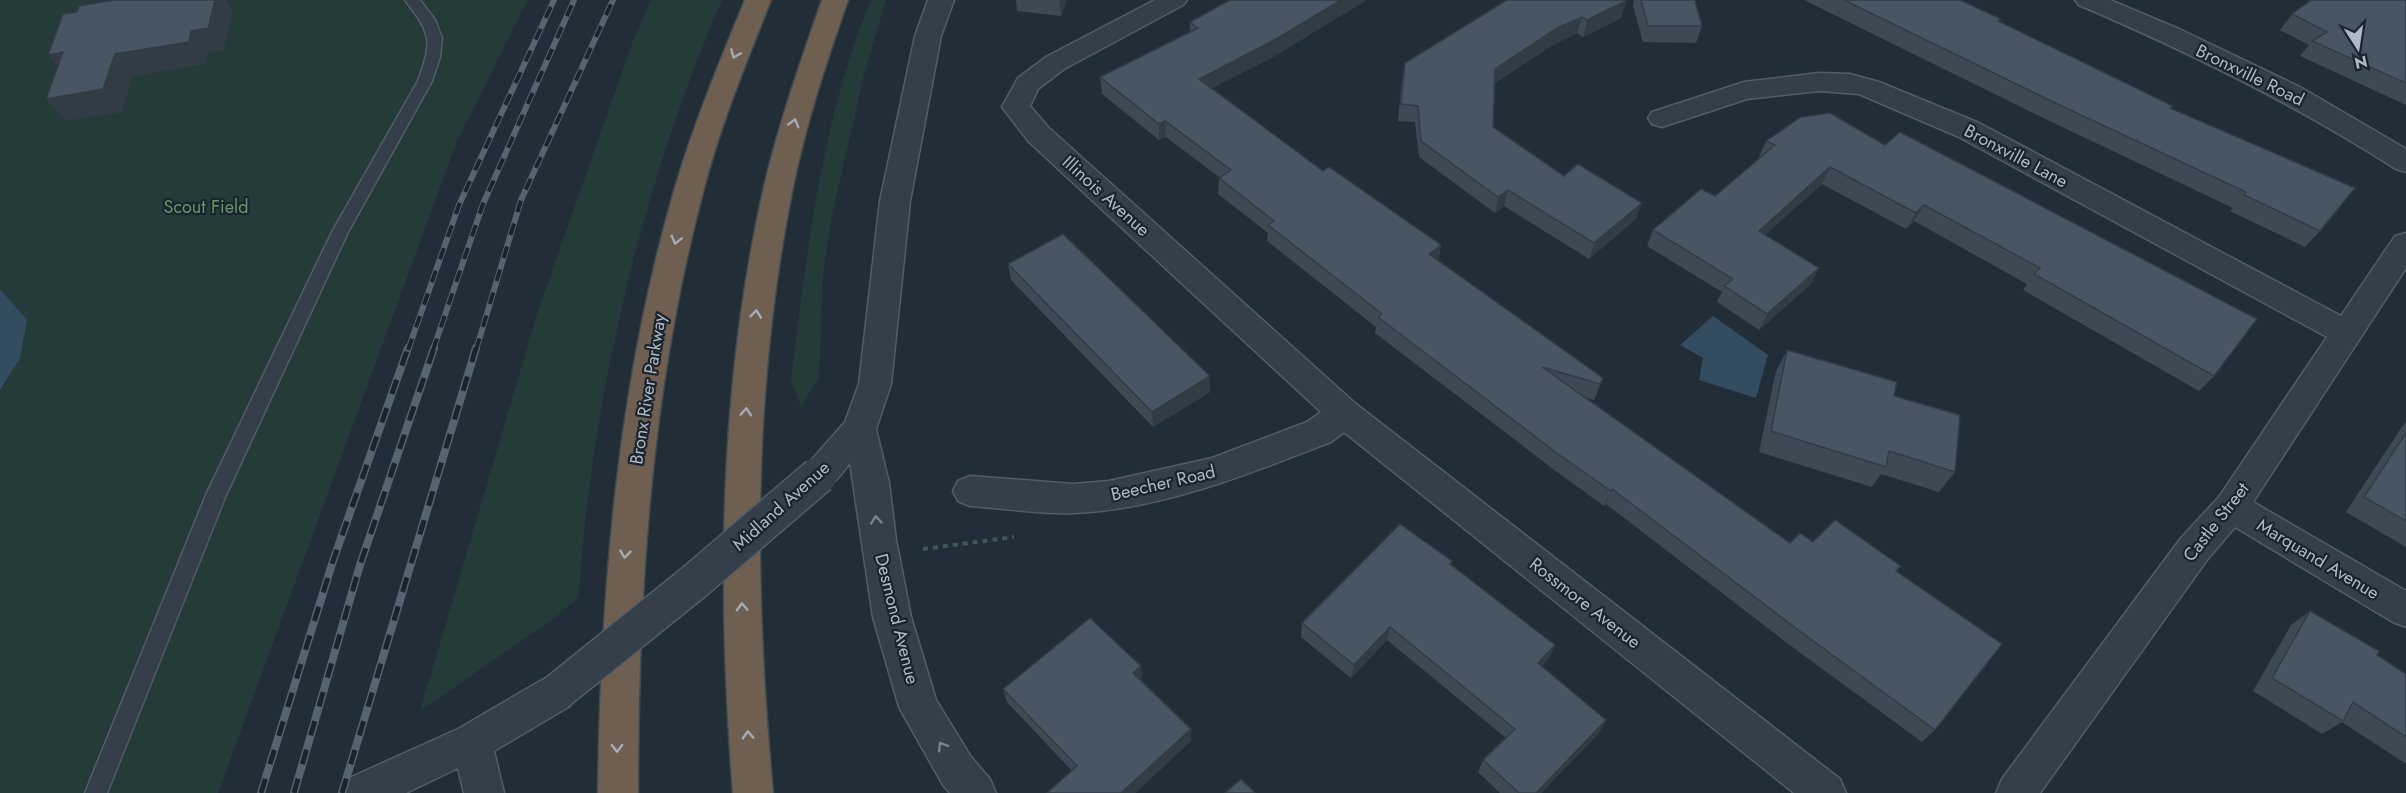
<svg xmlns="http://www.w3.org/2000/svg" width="2406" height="793" font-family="Jost,sans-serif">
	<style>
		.green { fill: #243b3a }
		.water { fill: #344c60 }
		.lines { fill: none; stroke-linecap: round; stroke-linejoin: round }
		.service-casing { stroke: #525d66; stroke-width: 3 }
		.minor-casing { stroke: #525d66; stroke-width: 3 }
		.tertiary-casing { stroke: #525d66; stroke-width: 3 }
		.motorway-casing { stroke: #3f4a53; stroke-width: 3 }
		.path { stroke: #425857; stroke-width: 4; stroke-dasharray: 5 5; stroke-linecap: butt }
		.service { fill: #343f49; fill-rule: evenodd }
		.minor { fill: #343f49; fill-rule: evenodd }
		.tertiary { fill: #343f49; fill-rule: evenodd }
		.motorway { fill: #6f5f51; fill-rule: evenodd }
		.rail-far1-casing { stroke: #566470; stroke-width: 6 }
		.rail-casing { stroke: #566470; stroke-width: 8 }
		.rail-far1 { stroke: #1a242d; stroke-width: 4; stroke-dasharray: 12; stroke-linecap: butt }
		.rail { stroke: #1a242d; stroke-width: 5; stroke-dasharray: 15; stroke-linecap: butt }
		.tertiary-bridge-casing { stroke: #525d66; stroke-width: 39; stroke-linecap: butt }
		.tertiary-bridge { stroke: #343f49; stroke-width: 36 }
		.wall { fill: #3d4a54 }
		.shaded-wall { fill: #323c45 }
		.building { fill: #475662; stroke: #323c45; stroke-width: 1.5 }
		.oneway { stroke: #a5acb4 }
		.oneway2 { stroke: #78838d }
		.labels { text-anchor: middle; stroke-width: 4.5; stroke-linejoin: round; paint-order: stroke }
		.street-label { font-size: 18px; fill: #afbac5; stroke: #1a242d }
		.park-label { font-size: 18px; fill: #66966b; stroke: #1a242d }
	</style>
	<rect width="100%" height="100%" fill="#212e38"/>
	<g class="green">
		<path d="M 0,0 L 528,0 L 457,141 L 218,793 L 0,793 Z"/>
		<path d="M 651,0 L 722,0 C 655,155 611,322 589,490 C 584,526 582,562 578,598 L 553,619 L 420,711 L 538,311 L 634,38 Z"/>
		<path d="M 871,0 L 886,0 L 864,75 L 832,215 L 823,275 L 819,378 L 801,406 L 791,380 C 807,252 821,121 871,0 Z"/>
	</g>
	<g class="water">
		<path d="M 0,289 L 27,320 L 20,358 L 0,390 Z"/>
		<path d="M 1713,316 L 1768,355 L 1756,398 L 1699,380 L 1703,358 L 1680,345 Z"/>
	</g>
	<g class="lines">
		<g class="service-casing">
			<path id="service" d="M 405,0 L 420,0 L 435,20 L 442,38 L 440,57 L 432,81 L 348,232 L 226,495 L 107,793 L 85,793 L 206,495 L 332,232 L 418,81 C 433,39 431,34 405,0 Z"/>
		</g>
		<g class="minor-casing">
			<g id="minor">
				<path d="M 1155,0 L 1187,0 L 1183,5 L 1064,69 L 1038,89 L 1030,106 L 1049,128 L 1356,404 L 1840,779 L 1846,793 L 1794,793 L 1344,432 L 1331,442 C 1251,473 1163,509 1075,513 C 1041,515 1004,508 970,506 L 958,501 L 953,491 L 958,481 L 970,476 L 1073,484 L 1109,481 L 1212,458 L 1307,422 L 1321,412 L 1029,142 L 1002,107 L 1018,78 L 1046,57 Z"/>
				<path d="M 2075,0 L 2110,0 L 2179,29 L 2300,87 L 2406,149 L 2406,172 L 2396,169 C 2295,104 2189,52 2079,5 Z"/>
				<path d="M 1819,73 L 1850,74 L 1879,82 L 1979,123 L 2341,316 L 2395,236 L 2406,233 L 2406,268 L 2253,502 L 2406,591 L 2406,627 L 2393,622 L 2235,527 L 2207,560 L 2040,793 L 1996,793 L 2002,779 L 2181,538 L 2219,497 L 2327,337 L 1959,137 L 1859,94 L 1819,91 L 1747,99 L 1662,127 L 1652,124 L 1648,118 L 1652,112 L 1744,82 Z"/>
			</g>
		</g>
		<g class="tertiary-casing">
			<g id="tertiary">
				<path d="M 928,0 L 954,0 L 941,36 L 910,201 L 891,384 L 876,429 L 889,483 L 896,540 L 911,617 L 936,700 L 971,757 L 990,779 L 996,793 L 950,793 L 943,785 L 899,707 L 873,617 L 850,463 C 836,480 831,493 807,485 L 802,475 L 807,465 L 845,422 L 859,384 L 880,201 L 915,36 Z"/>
				<path d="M 556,675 L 570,680 L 575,693 L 570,706 L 494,751 L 504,793 L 464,793 L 458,768 L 406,793 L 341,793 L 347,779 L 458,729 L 542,680 Z"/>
			</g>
		</g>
		<g class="motorway-casing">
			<g id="motorway">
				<path d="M 745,0 L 771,0 C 746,63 720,126 703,192 C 651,389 638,590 638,793 L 598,793 C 601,590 617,388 674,191 C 693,126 719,63 745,0 Z"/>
				<path d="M 822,0 L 848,0 C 826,63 805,126 792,192 C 752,394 754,589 773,793 L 733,793 C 717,591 719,389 763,191 C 778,126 800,63 822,0 Z"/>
			</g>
		</g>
		<path class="path" d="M 923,549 L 1014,537"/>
		<use href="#service" class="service"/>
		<use href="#minor" class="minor"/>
		<use href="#tertiary" class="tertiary"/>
		<use href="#motorway" class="motorway"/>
		<g class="rail-far1-casing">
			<g id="rail-far1">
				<path d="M 408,350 L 459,205 L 554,0"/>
				<path d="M 433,350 L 483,204 L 574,0"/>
				<path d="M 476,350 L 521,200 L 613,0"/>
			</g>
		</g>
		<g class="rail-casing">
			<g id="rail">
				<path d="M 261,793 L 333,561 L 408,348"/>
				<path d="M 294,793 L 360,565 L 434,348"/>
				<path d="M 342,793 L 476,348"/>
			</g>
		</g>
		<use href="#rail-far1" class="rail-far1"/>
		<use href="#rail" class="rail"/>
		<g class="tertiary-bridge-casing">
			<path id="tertiary-bridge" d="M 556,693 L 694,582 L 819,475"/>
		</g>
		<use href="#tertiary-bridge" class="tertiary-bridge"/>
	</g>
	<g class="wall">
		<path d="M 1016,0 L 1067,0 L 1061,16 L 1017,11 Z"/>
		<path d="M 1634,0 L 1695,0 L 1702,26 L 1696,43 L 1643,42 L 1633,6 Z"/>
		<path d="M 1804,0 L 1960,0 L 1999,22 L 2171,109 L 2320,231 L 2305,247 L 2230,211 L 2233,208 L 2039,116 Z"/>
		<path d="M 2406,0 L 2406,105 L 2300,56 L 2309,45 L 2280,30 L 2292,14 Z"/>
		<path d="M 1626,1 L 1621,18 L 1583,37 L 1577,33 L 1553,45 L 1495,83 L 1493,127 L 1564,176 L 1636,219 L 1589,259 L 1504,206 L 1495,213 L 1419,157 L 1415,122 L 1398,121 L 1402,80 L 1405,63 Z"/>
		<path d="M 1190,22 L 1275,56 L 1212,88 L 1323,171 L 1441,245 L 1438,261 L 1603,378 L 1594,400 L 1585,397 L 1790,543 L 1813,542 L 1896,571 L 1935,730 L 1922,742 L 1791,646 L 1606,504 L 1604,506 L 1553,469 L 1375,333 L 1376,327 L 1267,241 L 1268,233 L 1218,194 L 1219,177 L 1166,137 L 1159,140 L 1102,94 L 1100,77 L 1190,32 Z"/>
		<path d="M 1801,117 L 2214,376 L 2199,391 L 2023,290 L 2027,284 L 1914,221 L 1906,229 L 1822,184 L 1765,235 L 1811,284 L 1759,330 L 1717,302 L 1722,292 L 1647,246 L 1653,230 L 1715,196 L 1760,158 L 1759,157 L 1766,141 Z"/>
		<path d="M 1008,264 L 1210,392 L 1153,427 L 1011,280 Z"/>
		<path d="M 1787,350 L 1894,396 L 1955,472 L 1939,492 L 1881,474 L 1872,487 L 1759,452 L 1776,371 Z"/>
		<path d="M 2406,422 L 2406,547 L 2346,512 L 2403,425 Z"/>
		<path d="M 1452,561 L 1451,564 L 1555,645 L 1549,658 L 1542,666 L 1599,733 L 1541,793 L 1500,793 L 1478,772 L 1483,760 L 1506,738 L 1387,640 L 1351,678 L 1301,637 L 1302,623 Z"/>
		<path d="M 2310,611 L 2406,674 L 2406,764 L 2342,722 L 2322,734 L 2253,691 L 2291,625 Z"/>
		<path d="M 1141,666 L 1142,679 L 1141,680 L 1191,741 L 1135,793 L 1047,793 L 1072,771 L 1007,702 L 1003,689 Z"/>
	</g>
	<g class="shaded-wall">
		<path d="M 209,0 L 226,0 L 233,11 L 224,50 L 208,53 L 205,64 L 132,77 L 122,112 L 66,121 L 46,99 L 115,54 L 191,31 Z"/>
		<path d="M 1059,0 L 1067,0 L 1061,16 Z"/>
		<path d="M 1341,0 L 1367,0 L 1275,56 L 1199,95 L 1199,79 Z"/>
		<path d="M 1626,1 L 1621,18 L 1583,37 L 1587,20 Z"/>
		<path d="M 1582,17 L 1577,33 L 1553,45 L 1492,85 L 1495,69 L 1557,28 Z"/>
		<path d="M 63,52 L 67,77 L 48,55 Z"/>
		<path d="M 1165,121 L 1166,137 L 1159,140 L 1159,124 Z"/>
		<path d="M 1830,167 L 1822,184 L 1751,247 L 1759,231 Z"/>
		<path d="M 1508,190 L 1504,206 L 1495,213 L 1498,197 Z"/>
		<path d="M 1642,203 L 1636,219 L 1589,259 L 1594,243 Z"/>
		<path d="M 1924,205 L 1914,221 L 1906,229 L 1916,213 Z"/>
		<path d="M 1441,245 L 1438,261 L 1429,254 Z"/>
		<path d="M 1819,268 L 1811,284 L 1759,330 L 1767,314 Z"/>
		<path d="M 1210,376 L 1210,392 L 1153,427 L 1152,412 Z"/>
		<path d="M 1612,489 L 1606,504 L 1604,506 L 1611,491 Z"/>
		<path d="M 1390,627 L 1387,640 L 1351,678 L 1354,665 Z"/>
		<path d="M 1555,645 L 1549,658 L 1532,676 L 1538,663 Z"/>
		<path d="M 1141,666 L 1142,679 L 1134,686 L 1133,673 Z"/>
		<path d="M 1606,720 L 1599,733 L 1541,793 L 1536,793 Z"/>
		<path d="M 1191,729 L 1191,741 L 1135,793 L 1121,793 Z"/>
	</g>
	<g class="building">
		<path d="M 114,0 L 215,0 L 208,28 L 191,31 L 189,42 L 115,54 L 103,89 L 46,99 L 63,52 L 48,55 L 63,14 L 77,12 L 79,6 Z"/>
		<path d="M 1230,0 L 1341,0 L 1276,39 L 1199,79 L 1323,171 L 1329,167 L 1441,245 L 1429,254 L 1603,378 L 1600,384 L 1542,367 L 1790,543 L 1800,533 L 1813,542 L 1835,520 L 1901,566 L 1896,571 L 2002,644 L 1935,730 L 1801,632 L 1612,489 L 1611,491 L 1558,454 L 1378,317 L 1382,314 L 1268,225 L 1274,221 L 1219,178 L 1231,170 L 1165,121 L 1159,124 L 1100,77 L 1198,28 L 1190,22 Z"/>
		<path d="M 1507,0 L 1624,0 L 1626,1 L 1587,20 L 1582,17 L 1557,28 L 1495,69 L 1493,127 L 1564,176 L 1578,164 L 1642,203 L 1594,243 L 1508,190 L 1498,197 L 1421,141 L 1418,106 L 1401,104 L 1405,63 Z"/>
		<path d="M 1641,0 L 1695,0 L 1702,26 L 1648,26 Z"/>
		<path d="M 1844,0 L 1960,0 L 2001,19 L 1998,21 L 2173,106 L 2170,108 L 2355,188 L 2320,231 L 2244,195 L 2246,192 L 2049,100 Z"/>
		<path d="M 2311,0 L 2406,0 L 2406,83 L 2312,41 L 2327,32 L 2292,14 Z"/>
		<path d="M 1830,113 L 1885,145 L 1900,132 L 2257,319 L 2214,376 L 2034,274 L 2040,268 L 1924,205 L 1916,213 L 1830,167 L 1759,231 L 1819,268 L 1767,314 L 1724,286 L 1733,279 L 1653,230 L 1701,189 L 1715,196 L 1775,145 L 1766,141 L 1801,117 Z"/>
		<path d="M 1063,234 L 1210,376 L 1152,412 L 1008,264 Z"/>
		<path d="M 1787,350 L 1897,382 L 1894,396 L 1960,415 L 1955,472 L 1889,451 L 1886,467 L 1771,431 Z"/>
		<path d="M 2406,433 L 2406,521 L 2364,497 Z"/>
		<path d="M 1400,524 L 1452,561 L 1450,564 L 1555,645 L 1538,663 L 1606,720 L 1536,793 L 1519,793 L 1483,760 L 1515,729 L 1390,627 L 1354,665 L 1302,623 Z"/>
		<path d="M 2310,611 L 2379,651 L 2377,655 L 2406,674 L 2406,737 L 2353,702 L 2343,721 L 2272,678 Z"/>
		<path d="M 1090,618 L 1141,666 L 1133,673 L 1191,729 L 1121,793 L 1047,793 L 1077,766 L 1003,689 Z"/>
		<path d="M 1241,779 L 1255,793 L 1225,793 Z"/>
	</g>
	<defs><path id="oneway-chevron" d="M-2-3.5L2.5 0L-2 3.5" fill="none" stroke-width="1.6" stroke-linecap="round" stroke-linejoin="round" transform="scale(1.5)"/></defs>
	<g class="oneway">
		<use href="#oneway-chevron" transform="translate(735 54) rotate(112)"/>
		<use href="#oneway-chevron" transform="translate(794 123) rotate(-75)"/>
		<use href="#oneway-chevron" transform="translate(676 240) rotate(104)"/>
		<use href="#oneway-chevron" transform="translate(756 314) rotate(-83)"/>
		<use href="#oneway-chevron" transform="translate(746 412) rotate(-86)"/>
		<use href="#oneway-chevron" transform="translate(625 554) rotate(96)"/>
		<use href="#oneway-chevron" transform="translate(742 607) rotate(-92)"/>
		<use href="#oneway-chevron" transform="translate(748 735) rotate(-93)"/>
		<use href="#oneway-chevron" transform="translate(617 748) rotate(90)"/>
	</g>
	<g class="oneway2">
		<use href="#oneway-chevron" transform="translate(876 520) rotate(-96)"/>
		<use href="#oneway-chevron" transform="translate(942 746) rotate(-121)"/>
	</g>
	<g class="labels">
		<g class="street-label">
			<text transform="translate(2250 75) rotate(26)" y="6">Bronxville Road</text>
			<text transform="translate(2016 156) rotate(28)" y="6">Bronxville Lane</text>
			<text transform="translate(1106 196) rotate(42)" y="6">Illinois Avenue</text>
			<text transform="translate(648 389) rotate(-81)" y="6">Bronx River Parkway</text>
			<text transform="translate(1163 483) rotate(-13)" y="6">Beecher Road</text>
			<text transform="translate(781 506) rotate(-42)" y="6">Midland Avenue</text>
			<text transform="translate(2216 522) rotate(-52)" y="6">Castle Street</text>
			<text transform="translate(2318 559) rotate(31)" y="6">Marquand Avenue</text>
			<text transform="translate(1585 603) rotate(38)" y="6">Rossmore Avenue</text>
			<text transform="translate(897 619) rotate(76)" y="6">Desmond Avenue</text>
		</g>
		<g class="park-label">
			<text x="206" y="213">Scout Field</text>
		</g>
	</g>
	<g transform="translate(2358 48) rotate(168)" stroke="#1a242d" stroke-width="4.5" paint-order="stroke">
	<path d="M0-4.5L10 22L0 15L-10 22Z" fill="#afbac5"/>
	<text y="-9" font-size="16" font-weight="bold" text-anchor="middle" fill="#afbac5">N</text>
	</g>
</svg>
